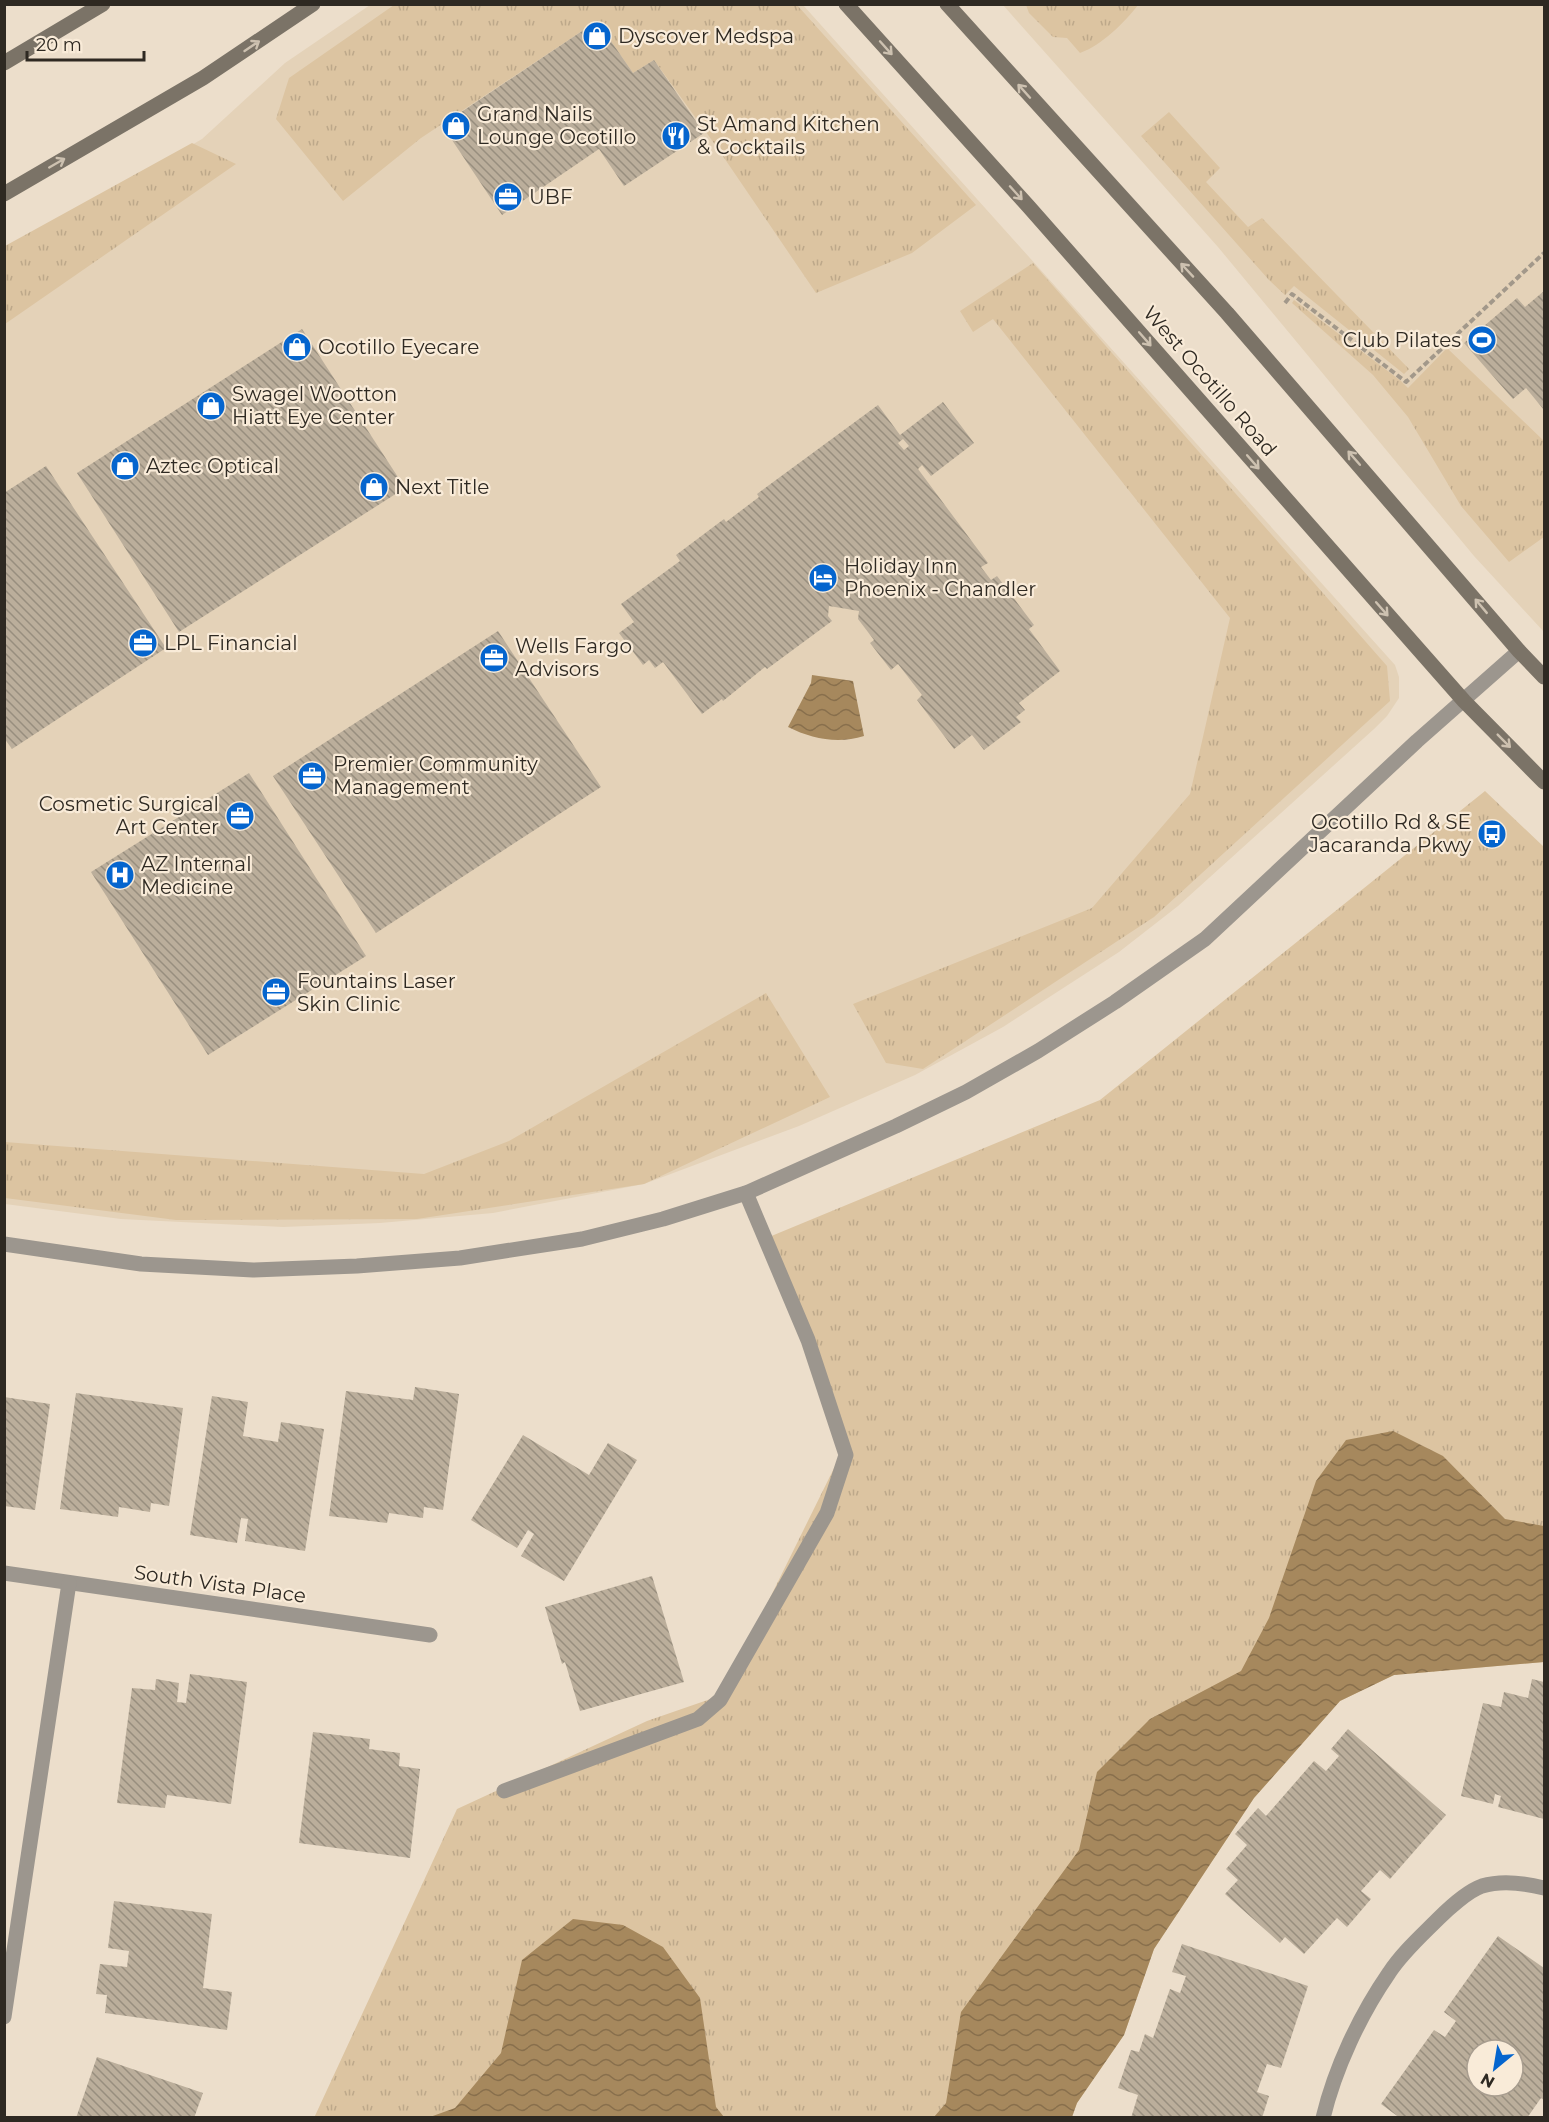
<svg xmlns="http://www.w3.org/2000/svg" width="1549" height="2122" font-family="Montserrat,sans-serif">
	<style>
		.built { fill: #e4d2b8 }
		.grass { fill: url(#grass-tufts) }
		.water { fill: url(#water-waves) }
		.building { fill: url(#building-back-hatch); fill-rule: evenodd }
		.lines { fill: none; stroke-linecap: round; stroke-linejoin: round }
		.path { stroke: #a2988a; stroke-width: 4; stroke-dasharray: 6 3; stroke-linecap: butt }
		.service { stroke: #9c968e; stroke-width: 15 }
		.minor { stroke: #9c968e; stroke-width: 15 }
		.tertiary { stroke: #9c968e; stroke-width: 15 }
		.secondary { stroke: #7b7367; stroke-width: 15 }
		.oneway { stroke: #cdc1b0 }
		.labels { text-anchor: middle; stroke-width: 4.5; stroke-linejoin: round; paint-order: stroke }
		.poi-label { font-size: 20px; fill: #2e2922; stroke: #f9ebd8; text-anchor: start }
		.street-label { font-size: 20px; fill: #2e2922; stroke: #f9ebd8 }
	</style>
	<defs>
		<pattern id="grass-tufts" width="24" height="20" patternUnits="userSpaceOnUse" patternTransform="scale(1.5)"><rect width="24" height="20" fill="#dcc4a1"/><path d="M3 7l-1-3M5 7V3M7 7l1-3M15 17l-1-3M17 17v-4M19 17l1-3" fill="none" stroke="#bda88a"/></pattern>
		<pattern id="water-waves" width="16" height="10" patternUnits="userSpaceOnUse" patternTransform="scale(1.5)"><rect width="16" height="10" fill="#a6885d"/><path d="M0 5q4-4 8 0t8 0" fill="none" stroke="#886f4c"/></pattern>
		<pattern id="building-back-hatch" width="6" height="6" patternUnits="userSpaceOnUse" patternTransform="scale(1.5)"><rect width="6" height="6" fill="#bbae9b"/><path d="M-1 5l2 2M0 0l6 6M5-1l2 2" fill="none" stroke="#988e7e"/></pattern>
	</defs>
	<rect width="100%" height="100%" fill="#ecdecb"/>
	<g class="built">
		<path d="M 370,5 L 803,5 L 1395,665 L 1399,677 L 1399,698 L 1387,716 L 1374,729 L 1178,906 L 1119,952 L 1003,1027 L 915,1075 L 799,1126 L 644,1184 L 493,1213 L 380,1223 L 283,1227 L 121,1219 L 5,1204 L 5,250 L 43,231 L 202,139 L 285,63 Z"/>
		<path d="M 1003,5 L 1544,5 L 1544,632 L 1474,556 L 1218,247 Z"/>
	</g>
	<g class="grass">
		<path d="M 394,5 L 797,5 L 976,205 L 912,253 L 816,293 L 716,146 L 654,60 L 633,73 L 597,21 L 421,138 L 343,201 L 276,119 L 289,78 Z"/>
		<path d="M 1026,5 L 1026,4 L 1138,5 C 1124,23 1102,45 1080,53 L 1067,38 L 1053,37 L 1029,13 Z"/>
		<path d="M 1169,112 L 1220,168 L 1206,182 L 1248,227 L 1262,218 L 1409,369 L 1404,374 L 1294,286 L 1285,295 L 1269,280 L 1141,136 Z"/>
		<path d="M 192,143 L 236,164 L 5,324 L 5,246 Z"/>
		<path d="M 1033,263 L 1387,666 L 1390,701 L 1154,917 L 923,1069 L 886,1063 L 853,1004 L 1092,908 L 1190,794 L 1230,618 L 993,319 L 973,332 L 960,311 Z"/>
		<path d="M 1294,300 L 1401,381 L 1408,388 L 1447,348 L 1544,441 L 1544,537 L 1509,562 L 1461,506 L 1408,417 L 1373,375 L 1292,303 Z"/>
		<path d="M 1485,791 L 1544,847 L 1544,1662 L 1394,1675 L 1340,1701 L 1254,1798 L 1154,1949 L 1124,2035 L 1077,2103 L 1072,2117 L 314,2118 L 457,1809 L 647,1721 L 722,1695 L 841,1454 L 769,1237 L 1100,1100 Z"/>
		<path d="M 766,993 L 830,1097 L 644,1184 L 417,1219 L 176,1220 L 5,1198 L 5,1142 L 424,1174 L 509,1141 Z"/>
	</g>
	<g class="water">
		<path d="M 812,675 L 853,681 L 864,736 C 838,744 812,739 788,727 L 811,683 Z"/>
		<path d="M 1393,1431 L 1443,1456 L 1505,1519 L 1544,1526 L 1544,1662 L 1394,1675 L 1340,1701 L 1254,1798 L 1154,1949 L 1124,2035 L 1077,2103 L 1072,2117 L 934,2117 L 946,2103 L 961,2012 L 1079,1850 L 1097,1772 L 1150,1719 L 1241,1671 L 1269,1618 L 1316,1481 L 1346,1440 Z"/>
		<path d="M 573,1919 L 623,1925 L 663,1947 L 700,1998 L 716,2107 L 724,2117 L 430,2117 L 455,2108 L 501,2053 L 522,1960 Z"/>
	</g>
	<g class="building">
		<path d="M 597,21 L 633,73 L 654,60 L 704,133 L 624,186 L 599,149 L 502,215 L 442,125 Z"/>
		<path d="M 1544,291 L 1544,410 L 1526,388 L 1513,399 L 1464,343 L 1517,298 L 1525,307 Z"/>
		<path d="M 302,329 L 405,488 L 179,632 L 77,473 Z"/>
		<path d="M 943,402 L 974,443 L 931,476 L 922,465 L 918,469 L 988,563 L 981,567 L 991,580 L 997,576 L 1034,625 L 1029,629 L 1060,671 L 1019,703 L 1025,710 L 1016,717 L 1021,722 L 984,750 L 972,735 L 954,749 L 917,700 L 922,695 L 898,664 L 891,670 L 870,643 L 874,640 L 858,619 L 859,611 L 829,606 L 828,616 L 832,621 L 767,669 L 765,667 L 723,701 L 722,699 L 702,714 L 663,662 L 655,668 L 649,660 L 643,665 L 619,633 L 634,622 L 621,604 L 680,561 L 676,555 L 724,519 L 726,522 L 759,497 L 757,494 L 878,405 L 900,435 ZM 903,439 L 909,446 L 904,450 L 898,443 Z"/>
		<path d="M 46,466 L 166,648 L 12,749 L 4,738 L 4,493 Z"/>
		<path d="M 498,631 L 601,787 L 376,933 L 273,776 Z"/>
		<path d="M 249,773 L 366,956 L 208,1055 L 91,872 Z"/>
		<path d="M 415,1387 L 459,1394 L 443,1510 L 424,1507 L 423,1518 L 389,1513 L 387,1523 L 329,1516 L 346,1391 L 413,1400 Z"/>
		<path d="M 76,1393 L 183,1408 L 169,1506 L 151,1503 L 150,1512 L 119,1507 L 118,1517 L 60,1509 Z"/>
		<path d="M 212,1396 L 248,1402 L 243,1436 L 278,1442 L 281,1422 L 324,1429 L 305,1551 L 245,1541 L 248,1519 L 241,1518 L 237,1543 L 190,1535 Z"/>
		<path d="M 4,1397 L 50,1404 L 35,1510 L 4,1506 Z"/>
		<path d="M 523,1435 L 589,1475 L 608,1443 L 637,1460 L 564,1581 L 521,1556 L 534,1534 L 528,1530 L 517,1548 L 471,1520 Z"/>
		<path d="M 652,1576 L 684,1682 L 580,1711 L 565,1662 L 562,1664 L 545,1607 Z"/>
		<path d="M 190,1674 L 247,1682 L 231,1804 L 167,1795 L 165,1808 L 117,1803 L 132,1688 L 155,1690 L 156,1679 L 179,1683 L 177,1702 L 186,1703 Z"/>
		<path d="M 1532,1679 L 1544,1682 L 1544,1819 L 1498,1807 L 1501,1796 L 1495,1794 L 1493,1804 L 1461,1796 L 1483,1703 L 1501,1707 L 1504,1692 L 1528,1698 Z"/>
		<path d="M 1348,1729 L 1446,1815 L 1390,1879 L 1380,1870 L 1361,1891 L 1371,1899 L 1347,1927 L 1337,1918 L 1304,1954 L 1285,1937 L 1280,1943 L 1225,1894 L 1238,1880 L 1226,1869 L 1247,1845 L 1235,1834 L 1258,1808 L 1266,1816 L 1314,1761 L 1326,1771 L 1339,1756 L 1331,1749 Z"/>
		<path d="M 313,1732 L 370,1739 L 369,1749 L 400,1753 L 399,1766 L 420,1769 L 410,1858 L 299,1843 Z"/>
		<path d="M 114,1901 L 212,1914 L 203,1988 L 232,1992 L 227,2030 L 105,2013 L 107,1995 L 96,1994 L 100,1964 L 127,1967 L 129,1951 L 108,1948 Z"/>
		<path d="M 1498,1936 L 1544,1968 L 1544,2100 L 1541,2098 L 1527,2118 L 1400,2118 L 1381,2104 L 1434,2030 L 1445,2037 L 1456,2021 L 1444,2012 ZM 1477,2050 L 1513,2050 L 1513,2086 L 1477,2086 Z"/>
		<path d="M 1182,1944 L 1308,1986 L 1281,2068 L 1267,2064 L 1257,2092 L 1269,2096 L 1262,2118 L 1131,2118 L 1138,2095 L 1118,2088 L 1131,2050 L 1139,2052 L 1145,2034 L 1153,2038 L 1170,1989 L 1180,1993 L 1186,1976 L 1172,1972 Z"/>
		<path d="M 97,2057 L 203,2093 L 194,2118 L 76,2118 Z"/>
	</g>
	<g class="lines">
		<path class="path" d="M 1285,303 L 1292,294 L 1406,382 L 1544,253"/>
		<path class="service" d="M 504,1791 L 698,1719 L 720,1700 L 827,1513 L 846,1455 L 808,1340 L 746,1193"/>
		<g class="minor">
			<path d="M 4,1573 L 430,1635"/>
			<path d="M 4,2017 L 69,1583"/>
			<path d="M 1323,2118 C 1335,2068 1360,2015 1389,1973 C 1402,1953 1421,1936 1438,1919 C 1448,1909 1468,1891 1482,1886 C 1502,1880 1524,1883 1544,1888"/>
		</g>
		<path class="tertiary" d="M 4,1244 L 141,1264 L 253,1270 L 357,1266 L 460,1258 L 582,1239 L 663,1219 L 746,1193 L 896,1126 L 966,1092 L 1038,1051 L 1115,1002 L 1205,939 L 1417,741 L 1519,651"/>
		<g class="secondary">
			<path d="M 846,4 L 1029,207 L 1464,701 L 1544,782"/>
			<path d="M 947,4 L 1227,313 L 1519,651 L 1544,677"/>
			<path d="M 4,63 L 103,4"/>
			<path d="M 4,194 L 203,78 L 313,4"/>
		</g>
	</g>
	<defs><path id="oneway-shaft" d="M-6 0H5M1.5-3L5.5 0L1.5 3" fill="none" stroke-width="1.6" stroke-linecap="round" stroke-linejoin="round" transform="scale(1.5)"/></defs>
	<g class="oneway">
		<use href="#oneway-shaft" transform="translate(252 46) rotate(-34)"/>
		<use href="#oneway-shaft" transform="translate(886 48) rotate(48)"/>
		<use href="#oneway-shaft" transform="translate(1024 91) rotate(-132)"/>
		<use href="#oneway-shaft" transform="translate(57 163) rotate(-30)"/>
		<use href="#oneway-shaft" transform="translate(1016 193) rotate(48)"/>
		<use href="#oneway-shaft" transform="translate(1187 270) rotate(-133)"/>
		<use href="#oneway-shaft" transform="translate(1145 339) rotate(49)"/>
		<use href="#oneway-shaft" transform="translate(1354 458) rotate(-131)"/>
		<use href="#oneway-shaft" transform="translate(1253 462) rotate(49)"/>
		<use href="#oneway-shaft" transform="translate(1481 606) rotate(-130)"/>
		<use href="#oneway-shaft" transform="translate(1382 609) rotate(49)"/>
		<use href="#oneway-shaft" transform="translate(1504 741) rotate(45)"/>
	</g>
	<defs>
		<g id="shop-disc" transform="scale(1.5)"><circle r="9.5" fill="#0565ce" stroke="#f9ebd8"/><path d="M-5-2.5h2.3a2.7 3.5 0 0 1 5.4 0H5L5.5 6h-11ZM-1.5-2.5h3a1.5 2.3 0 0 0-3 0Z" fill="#fff"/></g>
		<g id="restaurant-disc" transform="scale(1.5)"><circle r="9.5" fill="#0565ce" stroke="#f9ebd8"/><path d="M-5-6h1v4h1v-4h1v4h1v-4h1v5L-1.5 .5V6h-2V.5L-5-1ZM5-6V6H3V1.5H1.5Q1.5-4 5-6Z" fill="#fff"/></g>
		<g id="office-disc" transform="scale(1.5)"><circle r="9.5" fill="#0565ce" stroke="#f9ebd8"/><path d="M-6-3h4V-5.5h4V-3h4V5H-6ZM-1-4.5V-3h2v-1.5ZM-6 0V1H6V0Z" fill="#fff"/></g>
		<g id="stadium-disc" transform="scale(1.5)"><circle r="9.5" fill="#0565ce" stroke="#f9ebd8"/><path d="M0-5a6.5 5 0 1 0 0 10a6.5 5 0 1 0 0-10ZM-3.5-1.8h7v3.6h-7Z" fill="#fff"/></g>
		<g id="hotel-disc" transform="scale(1.5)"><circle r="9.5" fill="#0565ce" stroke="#f9ebd8"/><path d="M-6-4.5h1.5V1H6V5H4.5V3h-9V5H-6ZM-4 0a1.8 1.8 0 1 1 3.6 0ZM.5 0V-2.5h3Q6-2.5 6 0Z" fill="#fff"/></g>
		<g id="bus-disc" transform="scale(1.5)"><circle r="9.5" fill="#0565ce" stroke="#f9ebd8"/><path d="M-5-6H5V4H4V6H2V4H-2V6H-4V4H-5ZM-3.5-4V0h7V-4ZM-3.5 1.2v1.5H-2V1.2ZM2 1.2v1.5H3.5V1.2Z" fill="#fff"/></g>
		<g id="hospital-disc" transform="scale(1.5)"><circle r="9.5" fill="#0565ce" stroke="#f9ebd8"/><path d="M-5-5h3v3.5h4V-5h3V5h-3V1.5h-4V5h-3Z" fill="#fff"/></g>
	</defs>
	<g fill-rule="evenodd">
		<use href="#shop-disc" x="597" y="36"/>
		<use href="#shop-disc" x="456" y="126"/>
		<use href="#restaurant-disc" x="676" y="136"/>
		<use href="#office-disc" x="508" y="197"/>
		<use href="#stadium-disc" x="1482" y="340"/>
		<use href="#shop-disc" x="297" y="347"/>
		<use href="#shop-disc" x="211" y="406"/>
		<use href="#shop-disc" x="125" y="466"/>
		<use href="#shop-disc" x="374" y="487"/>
		<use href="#hotel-disc" x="823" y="578"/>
		<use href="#office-disc" x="143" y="643"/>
		<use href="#office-disc" x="494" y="658"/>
		<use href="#office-disc" x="312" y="776"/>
		<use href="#office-disc" x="240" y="816"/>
		<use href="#bus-disc" x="1492" y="834"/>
		<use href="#hospital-disc" x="120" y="875"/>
		<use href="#office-disc" x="276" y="992"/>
	</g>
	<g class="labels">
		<g class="poi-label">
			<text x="618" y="43">Dyscover Medspa</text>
			<text x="477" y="121">Grand Nails<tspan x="477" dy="23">Lounge Ocotillo</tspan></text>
			<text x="697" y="131">St Amand Kitchen<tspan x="697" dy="23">&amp; Cocktails</tspan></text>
			<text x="529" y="204">UBF</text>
			<text x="1461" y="347" text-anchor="end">Club Pilates</text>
			<text x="318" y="354">Ocotillo Eyecare</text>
			<text x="232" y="401">Swagel Wootton<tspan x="232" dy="23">Hiatt Eye Center</tspan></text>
			<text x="146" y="473">Aztec Optical</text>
			<text x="395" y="494">Next Title</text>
			<text x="844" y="573">Holiday Inn<tspan x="844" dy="23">Phoenix - Chandler</tspan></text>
			<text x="164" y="650">LPL Financial</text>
			<text x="515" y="653">Wells Fargo<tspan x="515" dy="23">Advisors</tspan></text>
			<text x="333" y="771">Premier Community<tspan x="333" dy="23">Management</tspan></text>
			<text x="219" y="811" text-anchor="end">Cosmetic Surgical<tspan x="219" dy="23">Art Center</tspan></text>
			<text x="1471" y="829" text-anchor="end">Ocotillo Rd &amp; SE<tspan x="1471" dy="23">Jacaranda Pkwy</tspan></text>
			<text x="141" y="871">AZ Internal<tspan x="141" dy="23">Medicine</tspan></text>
			<text x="297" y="988">Fountains Laser<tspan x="297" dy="23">Skin Clinic</tspan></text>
		</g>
		<g class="street-label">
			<text transform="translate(1210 381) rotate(49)" y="7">West Ocotillo Road</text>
			<text transform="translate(220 1584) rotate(8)" y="7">South Vista Place</text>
		</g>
	</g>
	<rect width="1549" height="2122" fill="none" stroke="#2e2922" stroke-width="12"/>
	<g transform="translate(1495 2068) rotate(210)"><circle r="28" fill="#f9ebd8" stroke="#a89d8f" stroke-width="1.5"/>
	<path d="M0-4.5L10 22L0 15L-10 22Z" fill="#0565ce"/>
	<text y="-9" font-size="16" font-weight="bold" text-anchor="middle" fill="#2e2922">N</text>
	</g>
	<path d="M27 51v9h117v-9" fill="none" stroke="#2e2922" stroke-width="3"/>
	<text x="36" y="51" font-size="18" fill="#2e2922" stroke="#f9ebd8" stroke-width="4.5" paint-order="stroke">20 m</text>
</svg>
